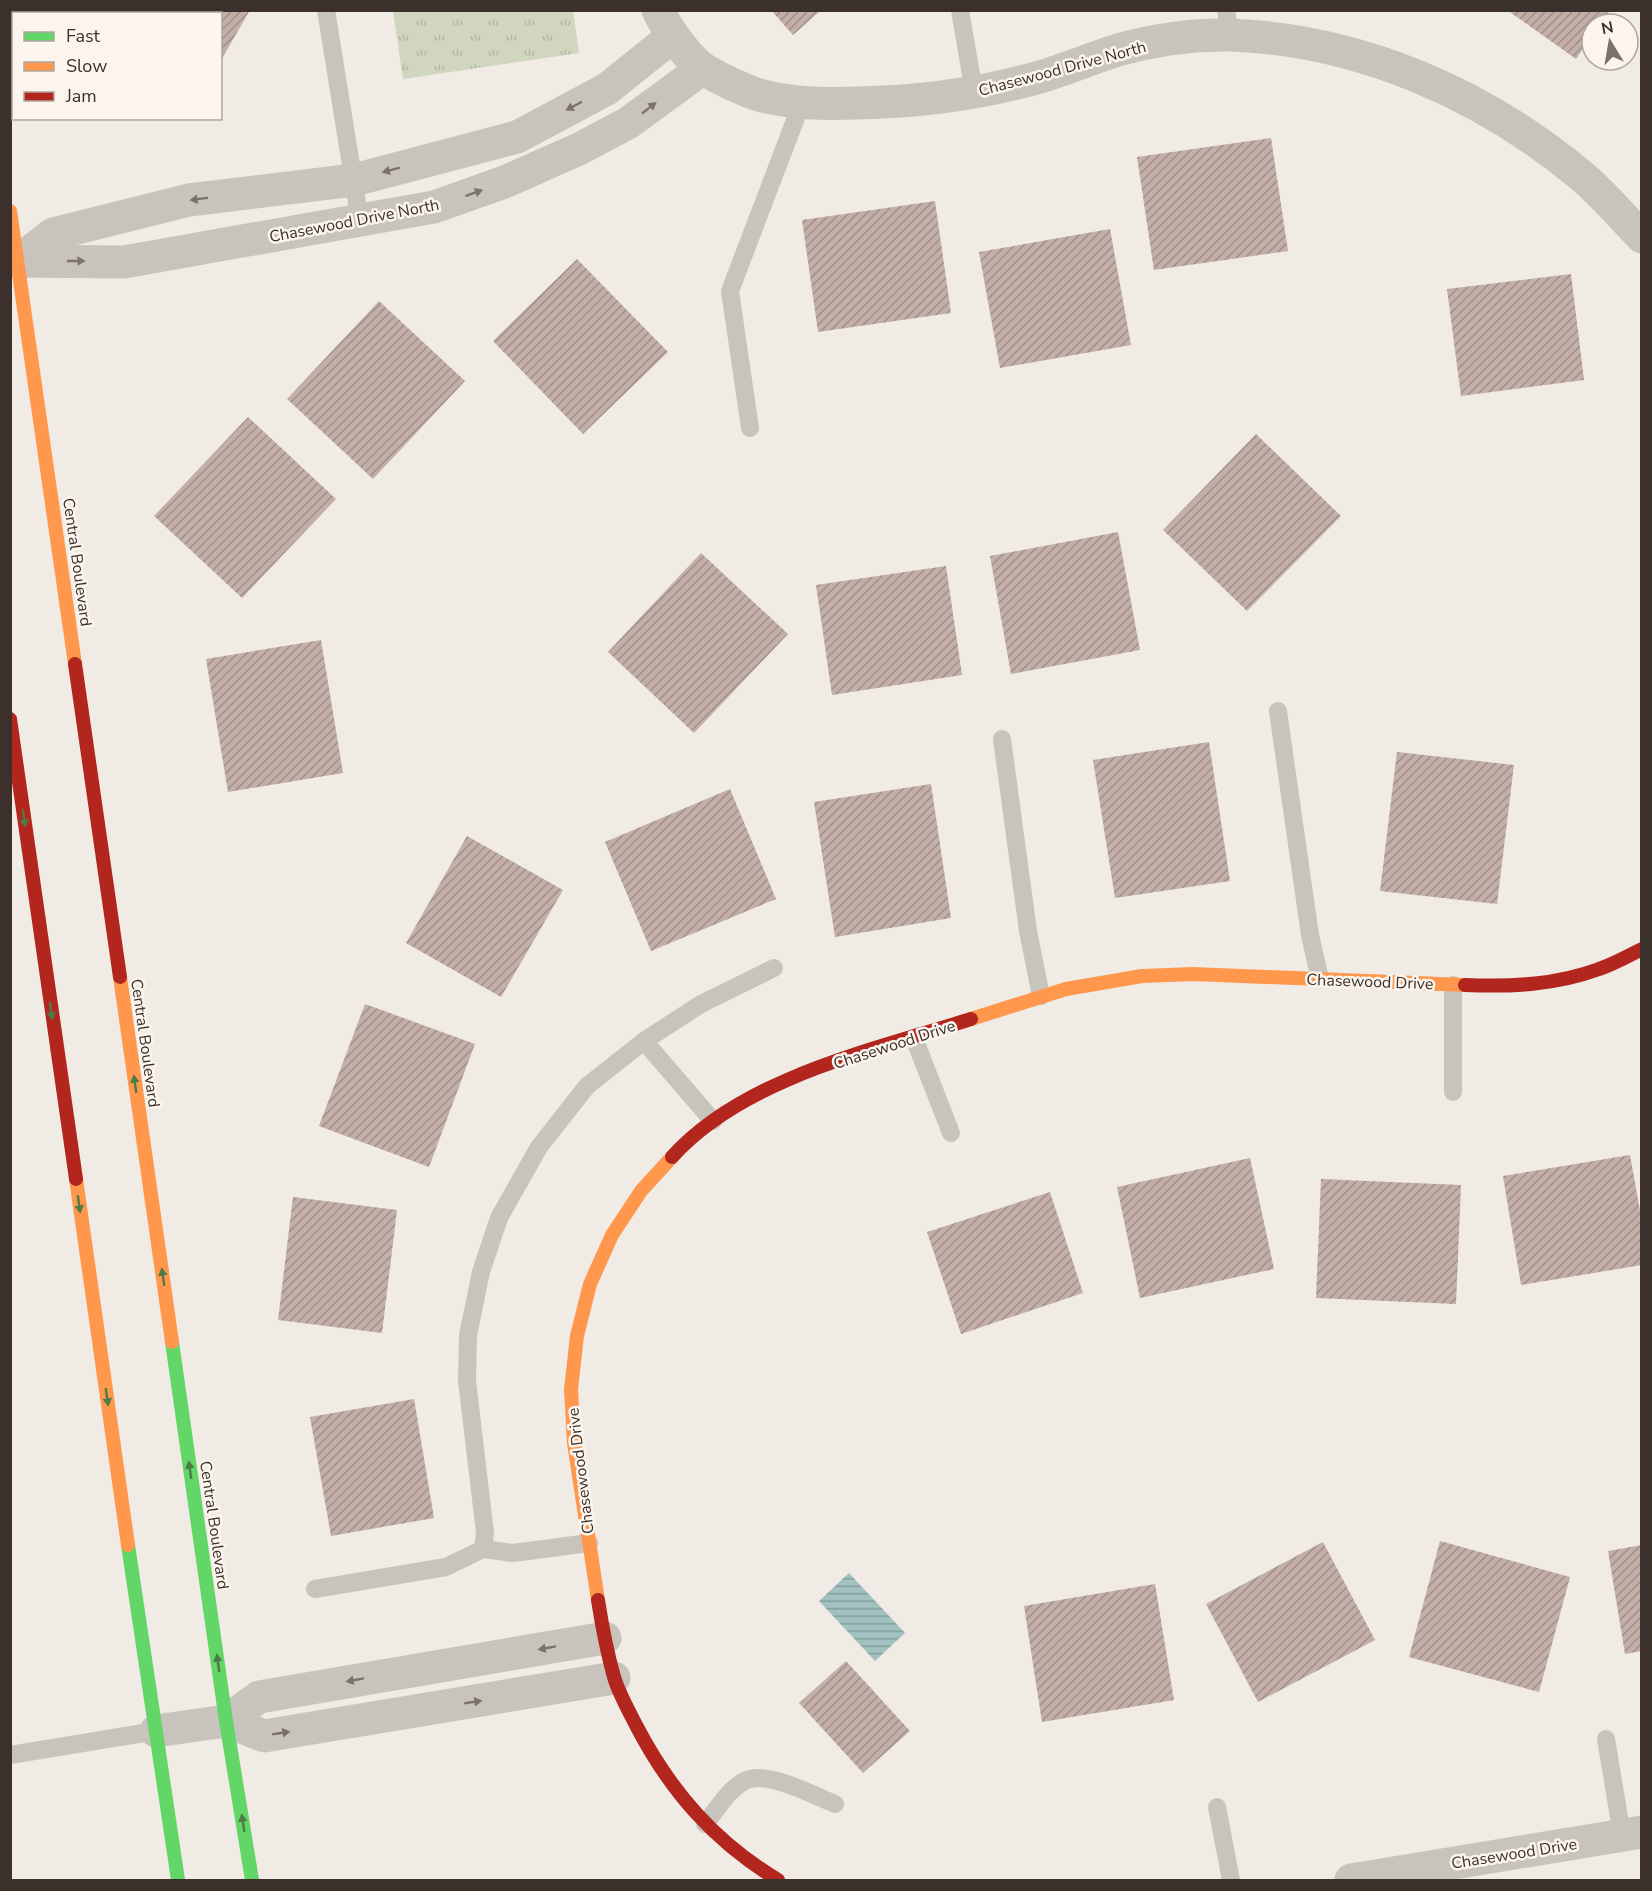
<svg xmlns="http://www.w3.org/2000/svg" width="1652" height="1891" font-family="'Nunito Sans',sans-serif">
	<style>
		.park { fill: url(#park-tufts) }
		.water { fill: url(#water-rules) }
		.building { fill: url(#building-hatch) }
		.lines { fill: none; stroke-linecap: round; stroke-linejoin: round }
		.lane { stroke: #c9c3be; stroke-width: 18 }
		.street { stroke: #c9c3be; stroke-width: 33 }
		.fast { stroke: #63d668; stroke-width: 14 }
		.slow { stroke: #ff974d; stroke-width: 14 }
		.jam { stroke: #b3261e; stroke-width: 14 }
		.oneway { fill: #7b726d }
		.oneway2 { fill: #4d7b46 }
		.labels { text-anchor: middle; stroke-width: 5; stroke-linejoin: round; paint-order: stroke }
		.street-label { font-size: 16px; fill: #3b302b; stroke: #fbf5ee }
	</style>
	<defs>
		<pattern id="park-tufts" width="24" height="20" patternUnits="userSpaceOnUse" patternTransform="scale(1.5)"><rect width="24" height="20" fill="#d1d6bf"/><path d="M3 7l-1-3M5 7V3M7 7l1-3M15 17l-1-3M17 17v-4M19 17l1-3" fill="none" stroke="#b4b8a4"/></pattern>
		<pattern id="water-rules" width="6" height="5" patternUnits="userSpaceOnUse" patternTransform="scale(1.5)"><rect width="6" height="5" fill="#a1c2c1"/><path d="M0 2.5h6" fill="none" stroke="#849e9d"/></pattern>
		<pattern id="building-hatch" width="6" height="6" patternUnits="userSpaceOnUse" patternTransform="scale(1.5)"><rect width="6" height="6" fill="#c3afa7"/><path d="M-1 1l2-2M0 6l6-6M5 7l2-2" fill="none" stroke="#a08f88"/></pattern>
	</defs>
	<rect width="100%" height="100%" fill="#f0ebe5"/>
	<path class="park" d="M 393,11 L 573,11 L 579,53 L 403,79 Z"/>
	<path class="water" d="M 849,1573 L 905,1633 L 875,1661 L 819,1601 Z"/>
	<g class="building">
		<path d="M 118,10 L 250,10 L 220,62 L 220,14 L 116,14 Z"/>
		<path d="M 771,10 L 821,10 L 793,35 Z"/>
		<path d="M 1507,10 L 1610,10 L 1600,24 L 1592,24 L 1592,36 L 1576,59 Z"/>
		<path d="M 1271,138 L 1288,251 L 1154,270 L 1137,157 Z"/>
		<path d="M 935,201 L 951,313 L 818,332 L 802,220 Z"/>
		<path d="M 1110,229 L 1131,345 L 1000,368 L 979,252 Z"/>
		<path d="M 577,259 L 668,352 L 583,434 L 493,341 Z"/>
		<path d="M 1571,274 L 1584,380 L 1461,396 L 1447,289 Z"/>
		<path d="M 379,301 L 465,381 L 373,479 L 287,399 Z"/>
		<path d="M 248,417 L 336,499 L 242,598 L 154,516 Z"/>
		<path d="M 1256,434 L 1341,516 L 1247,611 L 1163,530 Z"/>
		<path d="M 1118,532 L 1140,650 L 1011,674 L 990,556 Z"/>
		<path d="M 701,553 L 788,634 L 694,733 L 608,652 Z"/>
		<path d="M 946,566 L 962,675 L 832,695 L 816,585 Z"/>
		<path d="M 321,640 L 343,773 L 228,792 L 206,659 Z"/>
		<path d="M 1209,742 L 1230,881 L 1115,898 L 1093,760 Z"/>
		<path d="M 1397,752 L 1514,765 L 1497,904 L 1380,891 Z"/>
		<path d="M 931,784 L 951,918 L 835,937 L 814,802 Z"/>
		<path d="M 730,789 L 776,899 L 651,951 L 605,842 Z"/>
		<path d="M 467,836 L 563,890 L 501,997 L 406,943 Z"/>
		<path d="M 365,1004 L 475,1044 L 429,1167 L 319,1126 Z"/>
		<path d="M 1630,1155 L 1642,1222 L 1642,1265 L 1521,1285 L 1503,1176 Z"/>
		<path d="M 1250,1158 L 1274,1269 L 1140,1298 L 1117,1187 Z"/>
		<path d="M 1321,1179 L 1461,1185 L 1456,1304 L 1316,1298 Z"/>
		<path d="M 1050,1192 L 1083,1293 L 961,1334 L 927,1232 Z"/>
		<path d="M 293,1197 L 397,1210 L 382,1333 L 278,1320 Z"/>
		<path d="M 414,1399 L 434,1518 L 331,1536 L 310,1417 Z"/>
		<path d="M 1440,1541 L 1570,1577 L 1539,1692 L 1409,1657 Z"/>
		<path d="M 1323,1542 L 1375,1640 L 1258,1702 L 1206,1604 Z"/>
		<path d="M 1642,1545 L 1642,1651 L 1625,1654 L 1608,1551 Z"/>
		<path d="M 1155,1584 L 1174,1700 L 1042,1722 L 1024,1606 Z"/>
		<path d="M 846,1661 L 910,1731 L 863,1773 L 799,1703 Z"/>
	</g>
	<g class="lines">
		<g class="lane">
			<path d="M 326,10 L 360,221"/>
			<path d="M 960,10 L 974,92"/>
			<path d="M 1226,10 L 1230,35"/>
			<path d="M 750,428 L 730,291 L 802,102"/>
			<path d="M 1278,711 L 1310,935 L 1320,979"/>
			<path d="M 1002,739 L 1028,931 L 1041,996"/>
			<path d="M 1453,985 L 1453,1092"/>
			<path d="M 914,1038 L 951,1133"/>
			<path d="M 644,1041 L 713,1121"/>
			<path d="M 483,1549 L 513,1553 L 589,1543"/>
			<path d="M 315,1589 L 446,1567 L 483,1549 L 485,1533 L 467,1381 L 468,1335 L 481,1272 L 499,1218 L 539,1147 L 587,1086 L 644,1041 L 701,1004 L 774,968"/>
			<path d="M 1606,1739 L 1622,1835"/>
			<path d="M 10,1755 L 156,1731"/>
			<path d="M 1217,1807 L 1231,1880"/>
			<path d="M 705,1824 C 717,1810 729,1787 747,1780 C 768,1771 813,1795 835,1804"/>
		</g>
		<g class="street">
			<path d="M 658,10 C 666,28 689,60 705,70 C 722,80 741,89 759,95 C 791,104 825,104 857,103 C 919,102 980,94 1040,77 C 1067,69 1092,58 1118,50 C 1153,40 1194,34 1231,35 C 1361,40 1486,95 1584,178 C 1605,196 1623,218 1642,237"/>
			<path d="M 10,261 L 124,262 L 434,207 L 507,181 L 579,149 L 628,123 L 702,69"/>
			<path d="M 18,261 L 53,234 L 189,200 L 354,180 L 517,137 L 607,89 L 673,36"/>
			<path d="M 226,1721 L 264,1736 L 614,1678"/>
			<path d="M 156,1731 L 226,1721 L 259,1697 L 605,1638"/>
			<path d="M 1351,1880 L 1642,1832"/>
		</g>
		<g class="fast">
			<path d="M 172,1342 L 226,1721 L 252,1880"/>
			<path d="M 128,1545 L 178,1880"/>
		</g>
		<g class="slow">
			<path d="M 10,211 L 75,664"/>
			<path d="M 120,977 L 172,1342"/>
			<path d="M 971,1019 L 1066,989 L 1142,976 L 1193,974 L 1465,985"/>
			<path d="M 76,1179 L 128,1545"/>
			<path d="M 598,1600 L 574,1443 L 571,1389 L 577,1336 L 590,1284 L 612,1235 L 641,1191 L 672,1157"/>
		</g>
		<g class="jam">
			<path d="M 75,664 L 120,977"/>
			<path d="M 10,719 L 76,1179"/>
			<path d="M 1465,985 C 1510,987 1556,985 1599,969 C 1614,964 1628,956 1642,949"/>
			<path d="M 672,1157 C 743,1078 873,1050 971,1019"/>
			<path d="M 598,1600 C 602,1626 607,1652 614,1677 C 619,1694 629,1711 637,1727 C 671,1792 715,1842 778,1880"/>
		</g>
	</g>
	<defs><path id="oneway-solid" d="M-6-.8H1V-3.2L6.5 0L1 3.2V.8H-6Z" transform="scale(1.5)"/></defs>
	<g class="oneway">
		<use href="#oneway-solid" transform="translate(574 106) rotate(152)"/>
		<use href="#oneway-solid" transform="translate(649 108) rotate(-38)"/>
		<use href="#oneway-solid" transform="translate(391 170) rotate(165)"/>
		<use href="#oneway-solid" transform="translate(474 193) rotate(-20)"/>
		<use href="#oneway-solid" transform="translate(199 199) rotate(173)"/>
		<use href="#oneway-solid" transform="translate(76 261)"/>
		<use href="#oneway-solid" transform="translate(547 1648) rotate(170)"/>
		<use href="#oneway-solid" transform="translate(355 1680) rotate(170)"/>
		<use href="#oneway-solid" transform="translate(473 1702) rotate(-9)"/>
		<use href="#oneway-solid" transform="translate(281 1733) rotate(-9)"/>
	</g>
	<g class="oneway2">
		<use href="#oneway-solid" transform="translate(24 818) rotate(82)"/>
		<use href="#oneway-solid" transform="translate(51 1011) rotate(82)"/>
		<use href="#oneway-solid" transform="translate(135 1084) rotate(-98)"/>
		<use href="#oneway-solid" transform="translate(79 1204) rotate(82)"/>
		<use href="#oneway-solid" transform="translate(163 1277) rotate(-98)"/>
		<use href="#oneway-solid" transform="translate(107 1397) rotate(82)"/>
		<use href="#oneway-solid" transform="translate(190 1470) rotate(-98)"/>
		<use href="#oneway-solid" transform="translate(218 1663) rotate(-98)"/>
		<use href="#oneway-solid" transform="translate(243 1823) rotate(-99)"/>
	</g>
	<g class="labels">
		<g class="street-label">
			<text transform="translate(1062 68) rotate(-15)" y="6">Chasewood Drive North</text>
			<text transform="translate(354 220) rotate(-11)" y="6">Chasewood Drive North</text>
			<text transform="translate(78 562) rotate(82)" y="6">Central Boulevard</text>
			<text transform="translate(1370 981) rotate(2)" y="6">Chasewood Drive</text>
			<text transform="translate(146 1043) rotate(82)" y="6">Central Boulevard</text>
			<text transform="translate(894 1044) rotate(-18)" y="6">Chasewood Drive</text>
			<text transform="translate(580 1471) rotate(-97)" y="6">Chasewood Drive</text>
			<text transform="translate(215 1525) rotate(82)" y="6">Central Boulevard</text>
			<text transform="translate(1514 1853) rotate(-9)" y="6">Chasewood Drive</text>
		</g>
	</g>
	<rect width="1652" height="1891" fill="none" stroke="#3b302b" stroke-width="24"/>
	<rect x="12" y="12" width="210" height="108" fill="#fbf5ee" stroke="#aea6a0" stroke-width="1.5"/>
	<rect x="24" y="32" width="30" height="9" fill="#63d668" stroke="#aea6a0" stroke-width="1.5"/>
	<text x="66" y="42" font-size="18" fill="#3b302b">Fast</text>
	<rect x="24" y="62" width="30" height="9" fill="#ff974d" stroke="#aea6a0" stroke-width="1.5"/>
	<text x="66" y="72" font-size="18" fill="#3b302b">Slow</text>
	<rect x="24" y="92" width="30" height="9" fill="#b3261e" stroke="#aea6a0" stroke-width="1.5"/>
	<text x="66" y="102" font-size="18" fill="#3b302b">Jam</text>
	<g transform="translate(1610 42) rotate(349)"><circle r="28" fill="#fbf5ee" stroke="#aea6a0" stroke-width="1.5"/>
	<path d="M0-4.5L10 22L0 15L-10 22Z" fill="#7a716c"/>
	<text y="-9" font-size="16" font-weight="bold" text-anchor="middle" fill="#3b302b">N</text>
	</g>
</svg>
